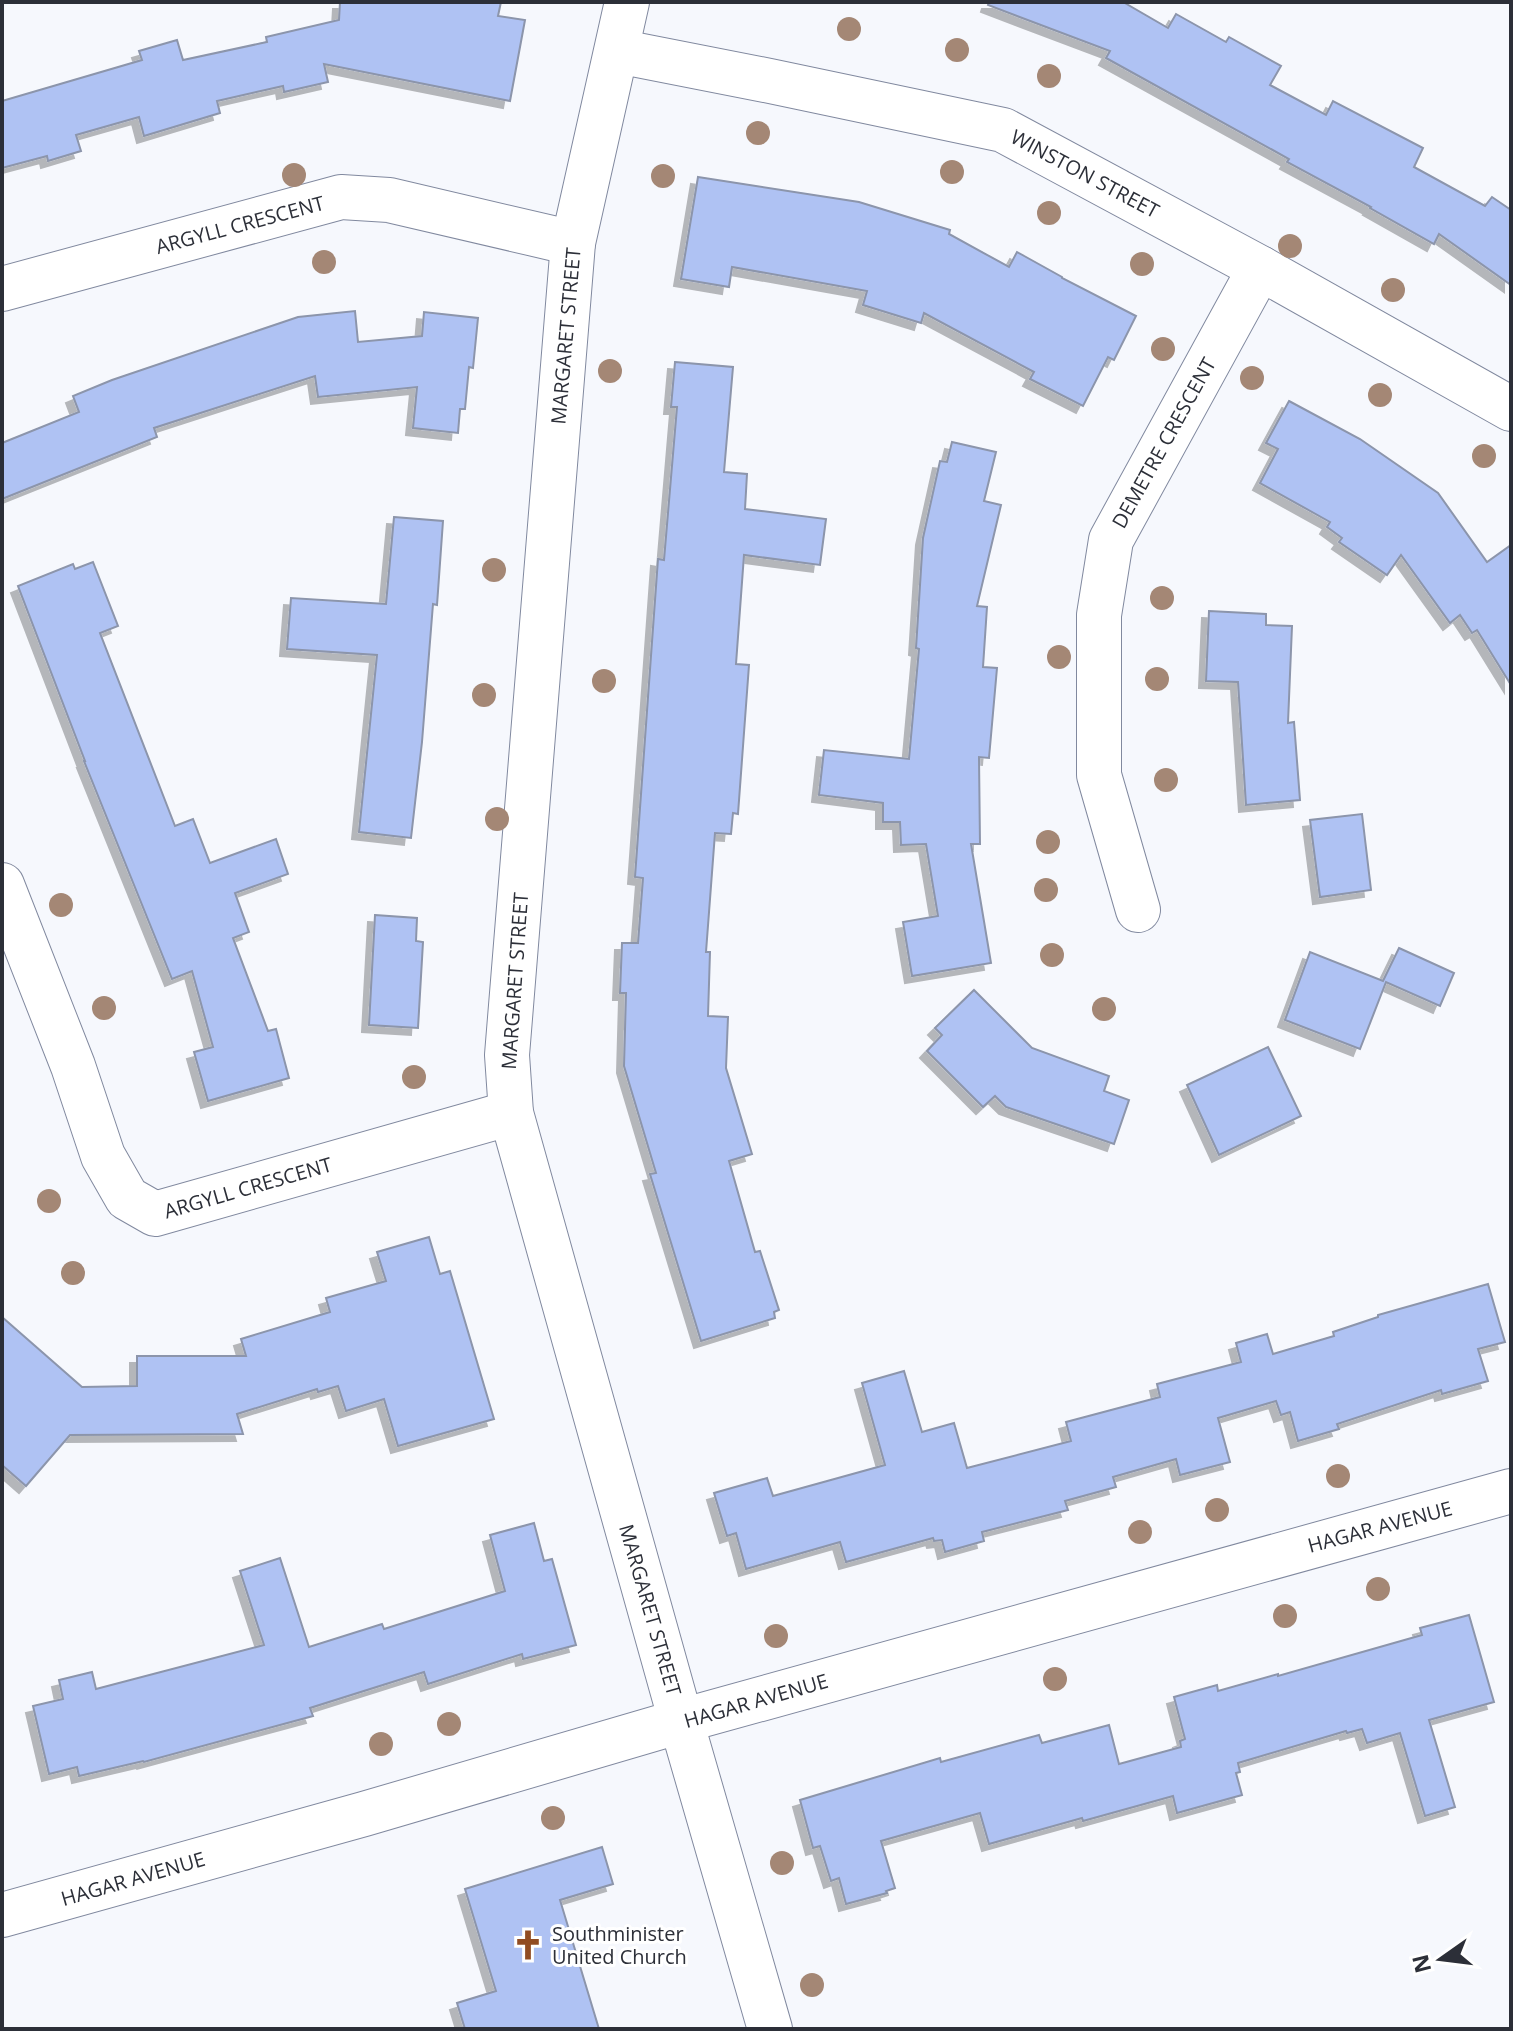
<svg xmlns="http://www.w3.org/2000/svg" width="1513" height="2031" font-family="'Open Sans',sans-serif">
	<style>
		.building { fill: #afc2f3; stroke: #8c95ab; stroke-width: 2; filter: url(#shadow) }
		.lines { fill: none; stroke-linecap: round; stroke-linejoin: round }
		.minor-casing { stroke: #81899f; stroke-width: 46 }
		.minor { stroke: #fff; stroke-width: 44 }
		.tree { fill: #a48775 }
		.labels { text-anchor: middle; stroke-width: 6; stroke-linejoin: round; paint-order: stroke }
		.street-label { font-size: 20px; fill: #2c2f38; stroke: #fff }
		.poi-label { font-size: 20px; fill: #2c2f38; stroke: #fff; text-anchor: start }
	</style>
	<defs>
		<filter id="shadow"><feDropShadow dx="-7" dy="7" stdDeviation="0" flood-color="#0004"/></filter>
	</defs>
	<rect width="100%" height="100%" fill="#f6f8fd"/>
	<g class="building">
		<path d="M 340,2 L 501,2 L 498,16 L 525,20 L 510,101 L 324,64 L 328,82 L 284,92 L 283,86 L 217,101 L 220,113 L 144,136 L 139,117 L 76,135 L 81,151 L 48,161 L 47,156 L 2,168 L 2,101 L 142,60 L 139,51 L 177,40 L 183,60 L 267,42 L 266,37 L 339,20 Z"/>
		<path d="M 989,2 L 1123,2 L 1168,28 L 1176,14 L 1226,42 L 1229,37 L 1281,66 L 1270,85 L 1326,115 L 1333,101 L 1423,148 L 1414,167 L 1485,206 L 1492,197 L 1511,210 L 1511,285 L 1439,234 L 1434,244 L 1370,208 L 1371,207 L 1287,162 L 1289,159 L 1106,58 L 1110,51 L 988,5 Z"/>
		<path d="M 698,177 L 859,202 L 950,230 L 949,234 L 1009,267 L 1017,252 L 1062,277 L 1062,278 L 1136,316 L 1114,360 L 1108,357 L 1083,406 L 1030,379 L 1034,372 L 924,313 L 921,323 L 863,305 L 867,291 L 732,267 L 729,287 L 681,279 Z"/>
		<path d="M 355,311 L 358,342 L 422,336 L 424,312 L 478,318 L 473,368 L 469,367 L 465,409 L 460,409 L 458,433 L 413,428 L 417,387 L 318,397 L 315,376 L 154,428 L 157,437 L 2,499 L 2,443 L 79,412 L 73,396 L 112,380 L 298,317 Z"/>
		<path d="M 675,362 L 733,367 L 724,472 L 747,474 L 745,509 L 826,519 L 820,565 L 744,555 L 736,664 L 749,665 L 738,814 L 733,813 L 731,834 L 715,833 L 706,952 L 710,952 L 708,1016 L 728,1017 L 726,1068 L 752,1154 L 729,1161 L 755,1252 L 760,1251 L 779,1310 L 774,1312 L 775,1318 L 701,1341 L 650,1174 L 656,1173 L 624,1066 L 626,993 L 620,993 L 622,943 L 638,943 L 643,878 L 635,877 L 658,559 L 664,560 L 677,407 L 671,407 Z"/>
		<path d="M 1289,401 L 1360,439 L 1438,493 L 1487,562 L 1511,545 L 1511,685 L 1477,630 L 1472,633 L 1460,615 L 1450,623 L 1401,555 L 1387,575 L 1339,542 L 1342,538 L 1327,527 L 1330,522 L 1260,483 L 1278,449 L 1266,443 Z"/>
		<path d="M 952,442 L 996,452 L 984,501 L 1001,505 L 977,606 L 987,607 L 983,667 L 997,668 L 989,758 L 979,757 L 980,844 L 971,844 L 991,963 L 912,976 L 903,922 L 938,916 L 926,844 L 901,845 L 900,822 L 883,822 L 883,803 L 819,795 L 824,750 L 909,759 L 919,649 L 916,648 L 923,538 L 940,461 L 947,462 Z"/>
		<path d="M 394,517 L 443,521 L 437,605 L 433,604 L 422,742 L 411,838 L 359,832 L 377,655 L 287,649 L 291,598 L 386,604 Z"/>
		<path d="M 93,562 L 118,626 L 100,633 L 175,826 L 193,819 L 210,863 L 276,839 L 288,874 L 235,893 L 249,932 L 233,938 L 268,1031 L 276,1029 L 289,1078 L 208,1101 L 194,1052 L 213,1047 L 192,971 L 172,979 L 84,761 L 85,761 L 18,586 L 73,564 L 75,569 Z"/>
		<path d="M 1209,611 L 1266,614 L 1266,625 L 1292,626 L 1288,723 L 1294,722 L 1300,800 L 1246,805 L 1238,682 L 1206,681 Z"/>
		<path d="M 1362,814 L 1371,890 L 1320,897 L 1310,820 Z"/>
		<path d="M 375,915 L 417,918 L 416,941 L 423,942 L 418,1028 L 369,1025 Z"/>
		<path d="M 1399,948 L 1454,973 L 1440,1006 L 1386,982 L 1360,1049 L 1285,1020 L 1310,952 L 1383,981 Z"/>
		<path d="M 974,990 L 1032,1048 L 1109,1076 L 1104,1091 L 1129,1100 L 1114,1144 L 1006,1107 L 995,1096 L 983,1107 L 927,1051 L 942,1035 L 935,1028 Z"/>
		<path d="M 1268,1047 L 1301,1116 L 1219,1155 L 1187,1085 Z"/>
		<path d="M 429,1237 L 440,1274 L 450,1271 L 494,1419 L 398,1446 L 384,1399 L 346,1411 L 338,1386 L 318,1392 L 317,1389 L 237,1414 L 243,1434 L 70,1435 L 26,1486 L 2,1465 L 2,1317 L 82,1387 L 137,1386 L 137,1356 L 246,1356 L 241,1339 L 330,1312 L 326,1298 L 386,1281 L 377,1252 Z"/>
		<path d="M 1488,1284 L 1505,1342 L 1478,1349 L 1488,1381 L 1442,1394 L 1441,1390 L 1337,1424 L 1339,1429 L 1298,1441 L 1290,1412 L 1281,1415 L 1276,1401 L 1218,1418 L 1230,1462 L 1180,1475 L 1176,1459 L 1113,1477 L 1116,1487 L 1065,1501 L 1068,1510 L 982,1532 L 984,1541 L 945,1552 L 942,1540 L 934,1541 L 933,1538 L 846,1562 L 840,1542 L 746,1569 L 736,1533 L 727,1536 L 714,1493 L 767,1478 L 773,1496 L 885,1465 L 862,1383 L 904,1371 L 922,1432 L 954,1423 L 967,1468 L 1071,1441 L 1066,1422 L 1160,1397 L 1157,1384 L 1241,1362 L 1236,1343 L 1267,1334 L 1273,1354 L 1334,1336 L 1333,1332 L 1378,1317 L 1378,1315 Z"/>
		<path d="M 534,1523 L 544,1561 L 552,1559 L 576,1645 L 523,1659 L 522,1654 L 428,1684 L 424,1672 L 310,1708 L 313,1716 L 144,1762 L 143,1761 L 79,1776 L 77,1767 L 49,1774 L 33,1706 L 63,1699 L 59,1680 L 92,1672 L 96,1689 L 264,1645 L 240,1571 L 280,1558 L 309,1647 L 382,1624 L 384,1629 L 505,1591 L 490,1535 Z"/>
		<path d="M 1469,1615 L 1494,1702 L 1429,1720 L 1455,1807 L 1425,1816 L 1400,1733 L 1367,1743 L 1362,1729 L 1347,1733 L 1346,1731 L 1238,1763 L 1240,1772 L 1236,1773 L 1242,1795 L 1177,1813 L 1173,1796 L 1083,1821 L 1082,1818 L 989,1844 L 980,1813 L 881,1841 L 895,1888 L 886,1891 L 887,1893 L 846,1904 L 839,1878 L 831,1881 L 820,1846 L 813,1848 L 800,1800 L 940,1758 L 941,1762 L 1039,1735 L 1042,1743 L 1109,1725 L 1119,1764 L 1181,1747 L 1180,1741 L 1185,1739 L 1174,1697 L 1217,1685 L 1218,1691 L 1278,1674 L 1278,1676 L 1422,1635 L 1420,1628 Z"/>
		<path d="M 602,1847 L 613,1884 L 560,1900 L 599,2029 L 465,2029 L 457,2003 L 496,1991 L 465,1889 Z"/>
	</g>
	<g class="lines">
		<g class="minor-casing">
			<g id="minor">
				<path d="M 627,2 L 573,243 L 507,1055 L 511,1113 L 681,1721 L 770,2029"/>
				<path d="M 617,51 L 770,81 L 1003,130 L 1260,268 L 1511,409"/>
				<path d="M 2,289 L 341,197 L 389,200 L 573,243"/>
				<path d="M 2,885 L 73,1066 L 103,1156 L 127,1198 L 155,1214 L 511,1113"/>
				<path d="M 1138,910 L 1099,775 L 1099,615 L 1111,540 L 1260,268"/>
				<path d="M 2,1915 L 364,1814 L 681,1721 L 1511,1491"/>
			</g>
		</g>
		<use href="#minor" class="minor"/>
	</g>
	<g class="tree">
		<circle cx="849" cy="29" r="12"/>
		<circle cx="957" cy="50" r="12"/>
		<circle cx="1049" cy="76" r="12"/>
		<circle cx="758" cy="133" r="12"/>
		<circle cx="952" cy="172" r="12"/>
		<circle cx="294" cy="175" r="12"/>
		<circle cx="663" cy="176" r="12"/>
		<circle cx="1049" cy="213" r="12"/>
		<circle cx="1290" cy="246" r="12"/>
		<circle cx="324" cy="262" r="12"/>
		<circle cx="1142" cy="264" r="12"/>
		<circle cx="1393" cy="290" r="12"/>
		<circle cx="1163" cy="349" r="12"/>
		<circle cx="610" cy="371" r="12"/>
		<circle cx="1252" cy="378" r="12"/>
		<circle cx="1380" cy="395" r="12"/>
		<circle cx="1484" cy="456" r="12"/>
		<circle cx="494" cy="570" r="12"/>
		<circle cx="1162" cy="598" r="12"/>
		<circle cx="1059" cy="657" r="12"/>
		<circle cx="1157" cy="679" r="12"/>
		<circle cx="604" cy="681" r="12"/>
		<circle cx="484" cy="695" r="12"/>
		<circle cx="1166" cy="780" r="12"/>
		<circle cx="497" cy="819" r="12"/>
		<circle cx="1048" cy="842" r="12"/>
		<circle cx="1046" cy="890" r="12"/>
		<circle cx="61" cy="905" r="12"/>
		<circle cx="1052" cy="955" r="12"/>
		<circle cx="104" cy="1008" r="12"/>
		<circle cx="1104" cy="1009" r="12"/>
		<circle cx="414" cy="1077" r="12"/>
		<circle cx="49" cy="1201" r="12"/>
		<circle cx="73" cy="1273" r="12"/>
		<circle cx="1338" cy="1476" r="12"/>
		<circle cx="1217" cy="1510" r="12"/>
		<circle cx="1140" cy="1532" r="12"/>
		<circle cx="1378" cy="1589" r="12"/>
		<circle cx="1285" cy="1616" r="12"/>
		<circle cx="776" cy="1636" r="12"/>
		<circle cx="1055" cy="1679" r="12"/>
		<circle cx="449" cy="1724" r="12"/>
		<circle cx="381" cy="1744" r="12"/>
		<circle cx="553" cy="1818" r="12"/>
		<circle cx="782" cy="1863" r="12"/>
		<circle cx="812" cy="1985" r="12"/>
	</g>
	<defs>
		<g id="church-bare" transform="scale(2.4)"><path d="M-1.2-6h2.4v3.5h3.3v2.4h-3.3V6h-2.4V-.1h-3.3v-2.4h3.3Z" fill="#914c22" stroke="#fff" stroke-width="2.5" paint-order="stroke"/></g>
	</defs>
	<g fill-rule="evenodd">
		<use href="#church-bare" x="528" y="1945"/>
	</g>
	<g class="labels">
		<g class="street-label">
			<text transform="translate(1085 174) rotate(28)" y="7">WINSTON STREET</text>
			<text transform="translate(240 225) rotate(-15)" y="7">ARGYLL CRESCENT</text>
			<text transform="translate(566 336) rotate(-85)" y="7">MARGARET STREET</text>
			<text transform="translate(1164 443) rotate(-61)" y="7">DEMETRE CRESCENT</text>
			<text transform="translate(515 981) rotate(-86)" y="7">MARGARET STREET</text>
			<text transform="translate(248 1188) rotate(-16)" y="7">ARGYLL CRESCENT</text>
			<text transform="translate(1380 1527) rotate(-15)" y="7">HAGAR AVENUE</text>
			<text transform="translate(650 1610) rotate(74)" y="7">MARGARET STREET</text>
			<text transform="translate(756 1701) rotate(-16)" y="7">HAGAR AVENUE</text>
			<text transform="translate(133 1879) rotate(-16)" y="7">HAGAR AVENUE</text>
		</g>
		<g class="poi-label">
			<text x="552" y="1941">Southminister<tspan x="552" dy="23">United Church</tspan></text>
		</g>
	</g>
	<rect width="1513" height="2031" fill="none" stroke="#2c2f38" stroke-width="8"/>
	<g transform="translate(1441 1959) rotate(256)" stroke="#ffffff" stroke-width="6" paint-order="stroke">
	<path d="M0-6L14 30L0 20L-14 30Z" fill="#2c2f38"/>
	<text y="-12" font-size="22" font-weight="bold" text-anchor="middle" fill="#2c2f38">N</text>
	</g>
</svg>
